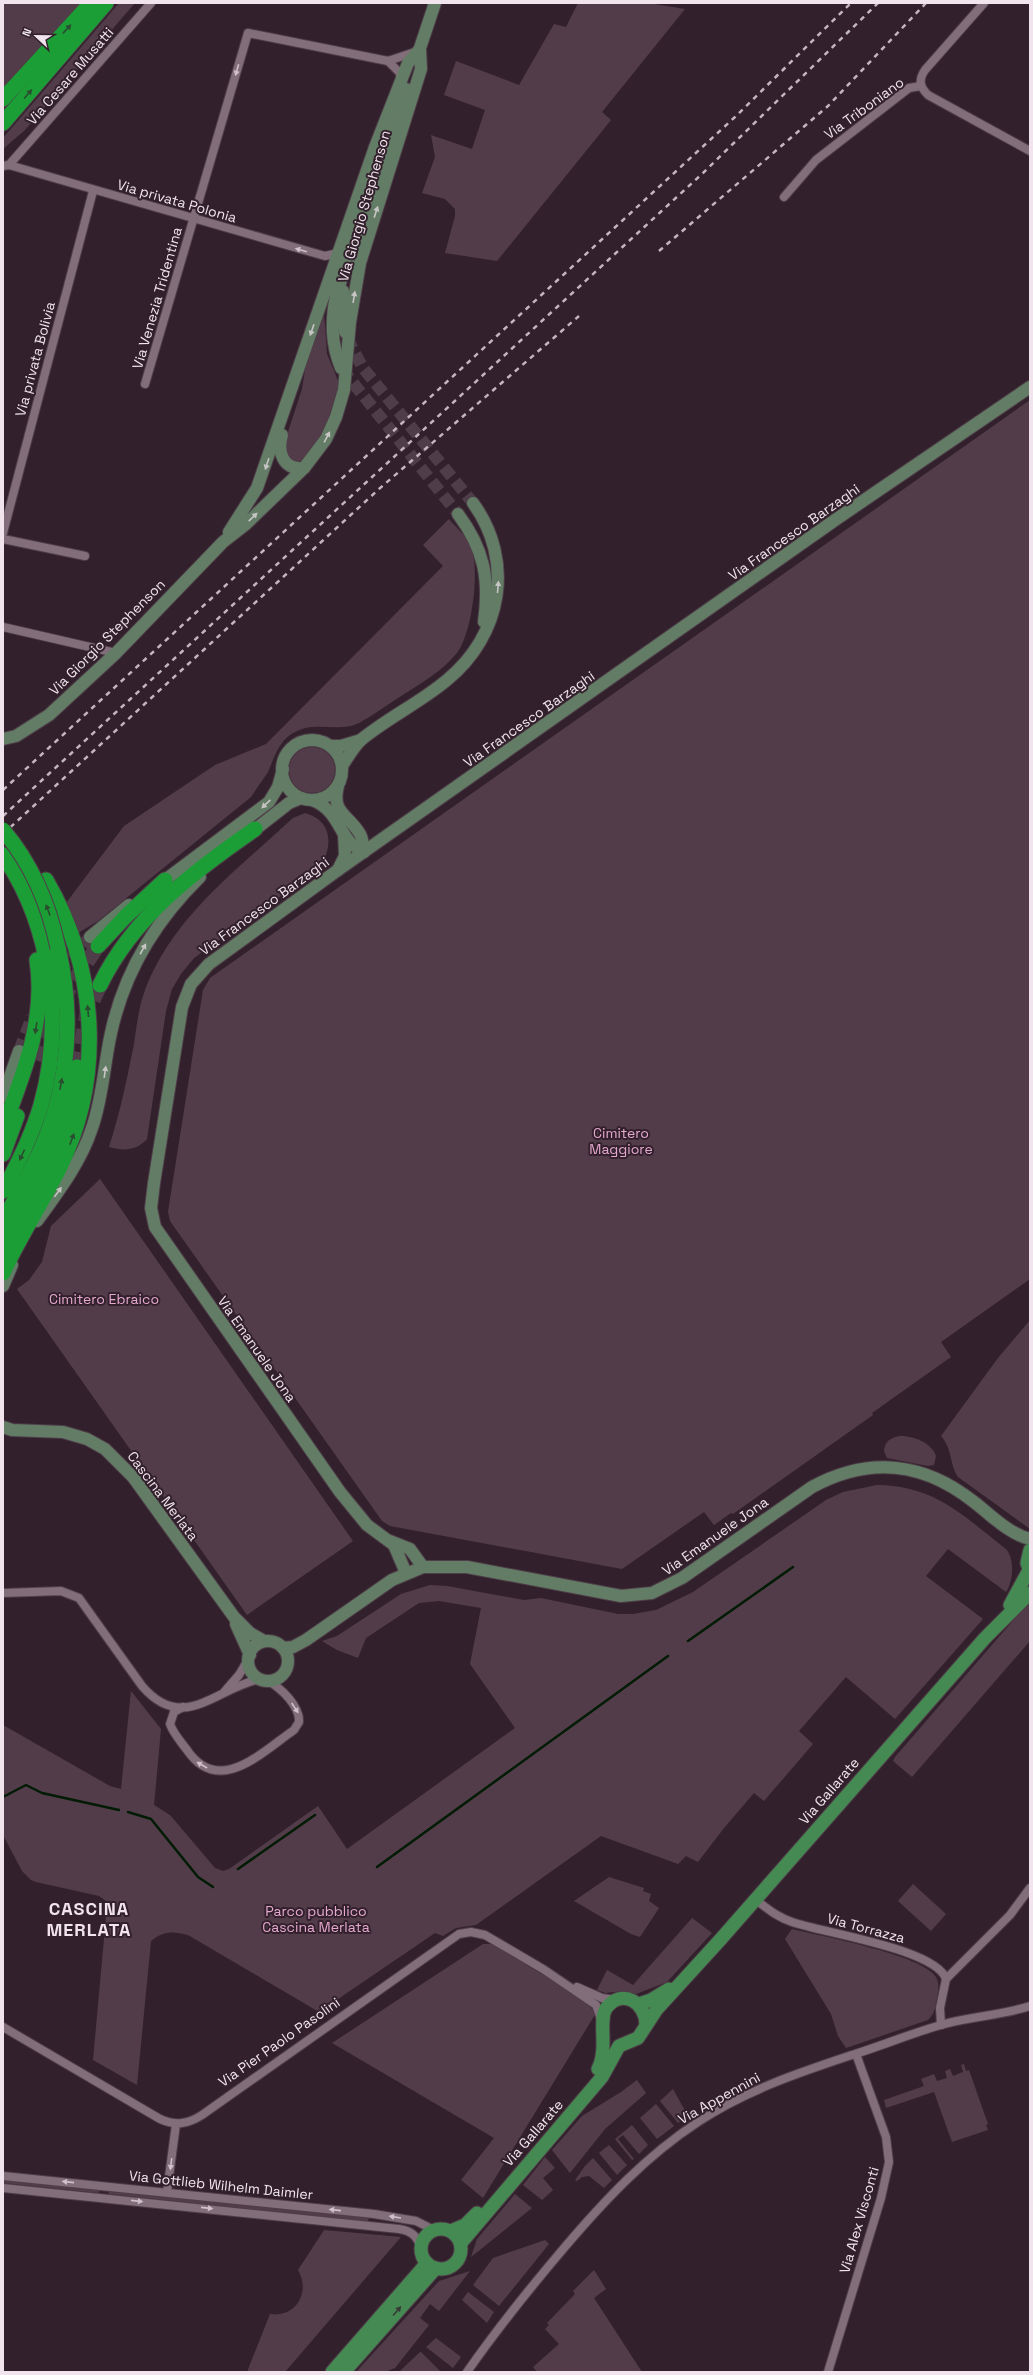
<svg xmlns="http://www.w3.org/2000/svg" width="1033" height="2375" font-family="'Space Grotesk',sans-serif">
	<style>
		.green { fill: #533c4a }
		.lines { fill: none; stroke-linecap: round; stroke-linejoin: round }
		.stream { stroke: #011b04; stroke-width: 2.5 }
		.secondary-tunnel { stroke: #4f3e49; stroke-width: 12; stroke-dasharray: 12 6; stroke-linecap: butt }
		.highway-tunnel { stroke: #4f3e49; stroke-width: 15; stroke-dasharray: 15 8; stroke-linecap: butt }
		.street-casing { stroke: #4e3e48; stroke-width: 10 }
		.secondary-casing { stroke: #4e3e48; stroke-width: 14 }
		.primary-casing { stroke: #4e3e48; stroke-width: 15 }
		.highway-casing { stroke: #4e3e48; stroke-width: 17 }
		.street { stroke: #826d7a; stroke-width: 8 }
		.secondary { stroke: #637c66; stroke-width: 12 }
		.primary { stroke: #458a52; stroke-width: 13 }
		.highway { stroke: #1c9e37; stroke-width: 15 }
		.rail { stroke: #c4b6bf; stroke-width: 2.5; stroke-dasharray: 5 5; stroke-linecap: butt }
		.highway-bridge-casing { stroke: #4e3e48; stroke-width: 17; stroke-linecap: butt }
		.highway-bridge { stroke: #1c9e37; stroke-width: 15 }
		.oneway { fill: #2a4d30 }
		.oneway2 { fill: #d0c0ca }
		.oneway3 { fill: #c6c5c4 }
		.oneway4 { fill: #373b36 }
		.labels { text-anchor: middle; stroke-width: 4; stroke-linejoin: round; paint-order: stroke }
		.street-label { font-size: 14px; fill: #f1e4ec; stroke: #32212c }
		.park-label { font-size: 14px; fill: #e5a8cf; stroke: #32212c }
		.district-label { font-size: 18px; font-weight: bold; letter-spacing: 1px; fill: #f1e4ec; stroke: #32212c }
	</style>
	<rect width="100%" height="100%" fill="#32212c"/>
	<g class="green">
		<path d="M 3,3 L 84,3 L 3,91 Z"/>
		<path d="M 119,3 L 135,3 L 25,130 L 3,149 L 3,138 Z"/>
		<path d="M 578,3 L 648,3 L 685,9 L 602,112 L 611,120 L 497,261 L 445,253 L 455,216 L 455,209 L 445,199 L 422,193 L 435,157 L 431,135 L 472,149 L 485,110 L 444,95 L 456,61 L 519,85 L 554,24 L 566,27 Z"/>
		<path d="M 324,313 L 327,354 L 339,383 L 333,409 L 322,435 L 303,461 L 298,463 L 289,458 L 285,448 L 285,441 L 302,389 L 306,364 Z"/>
		<path d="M 1030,400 L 1030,1279 L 941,1342 L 951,1357 L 872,1413 L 873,1415 L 733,1514 L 731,1513 L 714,1525 L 704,1512 L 622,1569 L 390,1526 L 382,1521 L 170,1221 L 168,1212 L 203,990 L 210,978 Z"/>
		<path d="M 449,519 C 455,527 466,535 470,544 C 481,567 472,634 457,653 C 440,674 414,687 392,702 C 381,709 370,717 359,723 C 338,733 316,721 297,731 C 279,739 275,756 268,772 C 263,780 256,789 251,797 L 98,921 L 78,933 L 66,903 L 124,826 L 215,765 L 266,744 L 443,566 L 423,545 Z"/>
		<circle cx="312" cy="770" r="23"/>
		<path d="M 305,813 C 333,821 333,846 320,868 L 194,958 L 181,974 L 172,989 L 166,1011 L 147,1139 C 136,1151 124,1151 109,1147 C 120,1113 127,1079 134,1044 C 136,1029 138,1014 142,999 C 167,921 235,872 293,818 Z"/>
		<path d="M 100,1179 L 353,1541 L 247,1615 L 17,1289 L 29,1280 L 42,1262 L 51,1226 Z"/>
		<path d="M 1030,1320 L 1030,1529 L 958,1477 C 949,1463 953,1450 941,1436 L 998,1358 Z"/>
		<path d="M 900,1436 C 913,1436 931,1442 936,1456 L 934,1465 L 928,1466 L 887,1458 L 884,1451 C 885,1441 890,1438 900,1436 Z"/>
		<path d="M 877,1485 C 936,1486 962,1515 1006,1549 C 1015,1559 1013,1582 1006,1592 L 948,1549 L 926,1576 L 983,1619 L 895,1719 L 846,1677 L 799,1731 L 813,1744 L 764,1801 L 754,1793 L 724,1828 L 698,1862 L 686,1856 L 678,1864 L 601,1836 L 476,1925 L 456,1928 L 443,1936 L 435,1933 L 319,2012 L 188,1935 C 173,1931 163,1931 151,1941 L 137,2085 L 93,2060 L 107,1906 L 106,1901 L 99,1896 L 36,1882 L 31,1880 L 22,1871 L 3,1835 L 3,1725 L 110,1786 L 121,1789 L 131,1691 L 161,1729 L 154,1805 L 170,1815 L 215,1868 L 223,1871 L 229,1869 L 318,1806 L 347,1849 L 515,1728 L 470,1664 L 481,1608 L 439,1601 L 419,1603 L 366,1638 L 358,1658 L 337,1650 L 322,1641 L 337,1636 L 401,1594 L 430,1585 L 447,1586 L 524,1600 L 541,1598 L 618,1614 L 633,1614 L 656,1610 L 693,1592 L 826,1500 L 843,1492 Z"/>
		<path d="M 1030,1601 L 1030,1641 L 912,1777 L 893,1761 L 895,1757 Z"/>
		<path d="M 609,1877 L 644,1888 L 643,1891 L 651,1894 L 649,1901 L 659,1908 L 640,1937 L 631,1934 L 574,1901 Z"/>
		<path d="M 913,1884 L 946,1914 L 931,1931 L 898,1901 Z"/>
		<path d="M 692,1918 L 712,1933 L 667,1982 L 636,1994 L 624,1991 L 605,1993 L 597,1990 L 607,1970 L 633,1985 Z"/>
		<path d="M 792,1929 C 820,1936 923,1955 936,1977 C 940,1984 938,1991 937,1998 C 935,2007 935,2014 928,2020 L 846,2048 L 838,2036 L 831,2014 L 785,1939 Z"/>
		<path d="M 483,1944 L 493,1944 L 582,1999 L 596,2013 L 483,2198 L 461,2180 L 494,2138 L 332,2043 Z"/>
		<path d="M 964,2064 L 966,2071 L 969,2070 L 988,2124 L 986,2125 L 988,2130 L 952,2142 L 934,2092 L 886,2108 L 884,2100 L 924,2086 L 921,2079 L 934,2074 L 937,2081 L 947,2078 L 945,2071 L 950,2069 L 953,2076 L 963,2072 L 961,2065 Z"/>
		<path d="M 637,2080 L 646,2093 L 605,2129 L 570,2173 L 552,2150 L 582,2116 L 621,2092 Z"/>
		<path d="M 673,2089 L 688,2116 L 678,2123 L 660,2101 Z"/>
		<path d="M 656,2104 L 674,2126 L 657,2139 L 640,2118 Z"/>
		<path d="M 632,2125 L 648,2145 L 639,2154 L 623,2135 L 618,2139 L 634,2159 L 632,2160 L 615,2139 Z"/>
		<path d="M 609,2145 L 627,2165 L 617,2175 L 599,2153 Z"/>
		<path d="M 545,2157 L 555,2168 L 543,2178 L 553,2190 L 542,2200 L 523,2185 Z"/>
		<path d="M 593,2158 L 612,2180 L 604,2188 L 589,2176 L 582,2177 L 577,2181 L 575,2180 L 585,2166 Z"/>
		<path d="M 3,2179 L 100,2188 L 99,2193 L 3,2183 Z"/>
		<path d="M 107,2189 L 369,2217 L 368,2222 L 109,2194 Z"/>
		<path d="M 515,2194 L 532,2208 L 471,2257 L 477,2239 Z"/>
		<path d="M 324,2230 L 401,2237 L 285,2372 L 247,2372 L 270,2314 C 296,2318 311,2292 298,2270 Z"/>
		<path d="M 545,2240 L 549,2244 L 499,2306 L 473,2285 L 493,2258 Z"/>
		<path d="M 594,2270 L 606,2289 L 594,2298 L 642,2372 L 537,2372 L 533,2367 L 559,2344 L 545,2329 L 549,2325 L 547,2323 L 575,2294 L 573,2291 Z"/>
		<path d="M 470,2271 L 439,2311 L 430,2304 L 420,2318 L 429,2325 L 395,2368 L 385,2372 L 356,2372 L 439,2281 Z"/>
		<path d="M 468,2292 L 494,2312 L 487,2323 L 462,2300 Z"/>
		<path d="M 436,2338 L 461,2357 L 453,2368 L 426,2347 Z"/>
		<path d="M 421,2352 L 441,2372 L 399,2372 L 420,2352 Z"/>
	</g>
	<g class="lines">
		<g class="stream">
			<path d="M 688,1641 L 793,1567"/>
			<path d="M 3,1797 L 26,1785 L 42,1793 L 119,1810"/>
			<path d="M 128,1812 L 151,1819 L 198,1877 L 213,1887"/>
			<path d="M 377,1867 L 668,1656"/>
			<path d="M 238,1869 L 315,1815"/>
		</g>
		<g class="secondary-tunnel">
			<path d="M 347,338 L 363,368 L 473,503"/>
			<path d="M 342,369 L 458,514"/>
			<path d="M 59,972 L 90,937"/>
			<path d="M 19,1051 L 32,1017"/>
		</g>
		<g class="highway-tunnel">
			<path d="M 63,1001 L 71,985 L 98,946"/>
			<path d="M 38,1061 L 51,1028"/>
			<path d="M 77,1067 L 87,1014 L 100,985"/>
		</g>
		<g class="street-casing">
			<g id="street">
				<path d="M 984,3 L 925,70 C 918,80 920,87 928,95 L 1030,151"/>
				<path d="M 388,61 L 400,73 L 400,81"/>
				<path d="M 9,165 L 151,3"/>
				<path d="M 3,166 L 9,165 L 325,256 L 338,253"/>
				<path d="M 784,197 L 816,160 L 909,88 L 921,86"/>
				<path d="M 145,384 L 248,33 L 388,61 L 415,52"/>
				<path d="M 3,533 L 93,191"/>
				<path d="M 3,539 L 85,556"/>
				<path d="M 3,627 L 116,653"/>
				<path d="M 3,1593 L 61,1591 L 79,1598 L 142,1686 C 183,1734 216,1688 260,1679"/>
				<path d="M 225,1691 L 239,1675 L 249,1658"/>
				<path d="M 183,1707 L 174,1712 L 170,1724 C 173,1733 181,1742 187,1750 C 219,1797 262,1752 294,1730 L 299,1722 C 300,1706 281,1688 268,1681"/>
				<path d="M 756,1900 C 768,1909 777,1917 792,1922 C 823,1933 936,1949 946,1979 L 940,2008 L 941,2025"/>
				<path d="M 946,1979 L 1010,1915 L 1030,1888"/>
				<path d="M 577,1987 L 602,1998 L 616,2000"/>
				<path d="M 3,2027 L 160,2119 C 176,2126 188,2124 202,2115 L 459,1934 L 471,1932 L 485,1935 L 543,1969 L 596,2005 L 601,2019"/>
				<path d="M 3,2176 L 374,2214 L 416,2221 L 434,2230"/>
				<path d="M 3,2188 L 399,2229 C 412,2231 417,2236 421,2248"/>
				<path d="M 167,2192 L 176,2124"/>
				<path d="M 467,2372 C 497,2329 530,2288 564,2248 C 604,2201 646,2156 698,2122 C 746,2090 801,2072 855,2054 C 884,2045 912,2033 941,2025 C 971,2016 1001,2016 1030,2006"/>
				<path d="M 828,2372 L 881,2198 L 889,2162 L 886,2137 L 856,2054"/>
			</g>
		</g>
		<g class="secondary-casing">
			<g id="secondary">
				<path d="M 417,57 L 435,3"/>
				<path d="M 343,291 L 342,310 L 345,332"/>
				<path d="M 341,368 C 331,344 331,321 336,295 L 406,89"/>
				<path d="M 282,435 C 277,452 283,470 304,468"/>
				<path d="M 458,514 C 484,549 490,579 484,622"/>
				<path d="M 229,532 L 257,488 L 375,147 L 408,63 L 420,49"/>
				<path d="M 3,739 L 16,736 L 49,715 L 116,653 L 223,542 L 246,524 L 304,468 L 326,439 L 336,417 L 344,390 L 350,322 L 360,263 L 421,69 L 420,49"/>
				<circle cx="312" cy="770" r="30"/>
				<path d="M 330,746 L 341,746 L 361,740"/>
				<path d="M 342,766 C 348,757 354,746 362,739 C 389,717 421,702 447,680 C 502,635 515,561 473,503"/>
				<path d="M 338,786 C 331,813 348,814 360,834 C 363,839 363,846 364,852"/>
				<path d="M 312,800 C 343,812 337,841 364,852"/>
				<path d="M 248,835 L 289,803 L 301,798"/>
				<path d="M 338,870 L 345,856 L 344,834"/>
				<path d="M 157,886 L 269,802 L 278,787 L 283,769"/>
				<path d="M 90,937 L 129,905"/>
				<path d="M 3,1096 L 19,1051"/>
				<path d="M 37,1221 C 58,1192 81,1162 92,1128 C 103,1097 104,1064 111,1033 C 124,973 156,920 200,877"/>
				<path d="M 3,1286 L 12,1265"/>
				<path d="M 3,1427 L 12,1430 L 63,1432 L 87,1439 L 105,1449 L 133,1477 L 234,1617 L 250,1633 L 264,1641"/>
				<path d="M 390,1541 L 410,1549 L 423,1567"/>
				<path d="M 406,1573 L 394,1545 L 367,1525 L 340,1492 L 155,1227 L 151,1208 L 154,1183 L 182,1007 L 191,984 L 209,964 L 338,870 L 835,520 L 1030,387"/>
				<path d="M 236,1624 L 250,1655"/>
				<circle cx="268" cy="1661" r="20"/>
				<path d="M 283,1648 L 293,1647 L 306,1640 L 392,1580 L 423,1567 L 467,1567 L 621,1596 L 652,1593 L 682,1578 L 812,1487 C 869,1456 924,1462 974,1502 C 991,1515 1009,1534 1030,1539"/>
			</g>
		</g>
		<g class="primary-casing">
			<g id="primary">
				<path d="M 1030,1550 L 1027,1563 L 1030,1571"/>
				<path d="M 1010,1605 L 1029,1570"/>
				<path d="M 639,2004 L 651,2000 L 669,1989"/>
				<path d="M 598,2069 C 609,2048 597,2019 607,2007 C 623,1988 646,2003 646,2025"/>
				<circle cx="441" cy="2249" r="20"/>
				<path d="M 451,2231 L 465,2225 L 477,2213"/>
				<path d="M 461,2243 L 602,2077 L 619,2046 L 638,2038 L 657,2009 L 720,1940 L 985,1638 L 1030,1593"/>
				<path d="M 332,2372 L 427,2263"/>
				<path d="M 344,2372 L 436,2268"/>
			</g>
		</g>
		<g class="highway-casing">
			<g id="highway">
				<path d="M 3,99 L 91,3"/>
				<path d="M 3,123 L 106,3"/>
				<path d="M 3,855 C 52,926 64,1022 41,1105 C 32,1135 18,1164 3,1191"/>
				<path d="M 98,946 L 125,917 L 165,880"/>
				<path d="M 100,985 C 133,917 194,871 255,829"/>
				<path d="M 3,1128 C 24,1073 46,1019 37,960"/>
				<path d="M 3,1154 L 17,1116"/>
				<path d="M 3,1222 C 15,1197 31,1173 42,1147 C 69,1084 74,1014 58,948"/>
				<path d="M 3,1248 C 35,1187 65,1136 77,1067"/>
				<path d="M 3,1273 C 19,1237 41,1205 59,1169 C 105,1076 97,968 46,880"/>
			</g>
		</g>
		<use href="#street" class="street"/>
		<use href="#secondary" class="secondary"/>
		<use href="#primary" class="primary"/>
		<use href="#highway" class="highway"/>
		<g class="rail">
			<path d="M 659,251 L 828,106 L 926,3"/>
			<path d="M 3,790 L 735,117 L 851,3"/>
			<path d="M 3,816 L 703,173 L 878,3"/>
			<path d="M 3,834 L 379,489 L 579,316"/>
		</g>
		<g class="highway-bridge-casing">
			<path id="highway-bridge" d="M 3,830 C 31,863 49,905 58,948"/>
		</g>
		<use href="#highway-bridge" class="highway-bridge"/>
	</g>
	<defs><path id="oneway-solid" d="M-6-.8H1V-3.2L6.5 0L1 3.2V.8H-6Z"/></defs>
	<g class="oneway">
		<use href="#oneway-solid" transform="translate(67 29) rotate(-47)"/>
		<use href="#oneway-solid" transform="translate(28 94) rotate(-49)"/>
		<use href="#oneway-solid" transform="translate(48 910) rotate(-110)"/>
		<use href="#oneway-solid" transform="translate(88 1011) rotate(-95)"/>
		<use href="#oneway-solid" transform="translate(36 1028) rotate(99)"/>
		<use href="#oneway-solid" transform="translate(61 1084) rotate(-79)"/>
		<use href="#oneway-solid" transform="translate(72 1139) rotate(-70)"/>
		<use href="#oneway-solid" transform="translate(22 1155) rotate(115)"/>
	</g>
	<g class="oneway2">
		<use href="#oneway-solid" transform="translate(237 70) rotate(106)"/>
		<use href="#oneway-solid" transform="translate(301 250) rotate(-164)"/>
		<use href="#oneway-solid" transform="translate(295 1708) rotate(56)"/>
		<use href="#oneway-solid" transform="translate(202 1765) rotate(-150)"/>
		<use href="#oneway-solid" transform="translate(171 2164) rotate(97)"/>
		<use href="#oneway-solid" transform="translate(68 2182) rotate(-174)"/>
		<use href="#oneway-solid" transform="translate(137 2201) rotate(6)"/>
		<use href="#oneway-solid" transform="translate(207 2208) rotate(6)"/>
		<use href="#oneway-solid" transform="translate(335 2210) rotate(-174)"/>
		<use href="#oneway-solid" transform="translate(395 2217) rotate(-171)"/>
	</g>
	<g class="oneway3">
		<use href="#oneway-solid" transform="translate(376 212) rotate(-72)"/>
		<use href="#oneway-solid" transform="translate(354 297) rotate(-81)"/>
		<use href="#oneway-solid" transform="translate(312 330) rotate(109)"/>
		<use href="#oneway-solid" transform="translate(327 437) rotate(-62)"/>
		<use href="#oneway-solid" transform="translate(267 464) rotate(108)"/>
		<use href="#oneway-solid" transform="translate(253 517) rotate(-44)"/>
		<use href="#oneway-solid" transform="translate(498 587) rotate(-85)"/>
		<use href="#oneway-solid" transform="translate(266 804) rotate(137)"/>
		<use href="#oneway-solid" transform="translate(143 949) rotate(-61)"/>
		<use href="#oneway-solid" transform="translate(105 1072) rotate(-82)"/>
		<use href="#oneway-solid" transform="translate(58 1192) rotate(-54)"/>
	</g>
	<use class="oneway4" href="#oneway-solid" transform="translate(397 2311) rotate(-49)"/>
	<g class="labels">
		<g class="street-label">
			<text transform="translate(70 76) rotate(-49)" y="5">Via Cesare Musatti</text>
			<text transform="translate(864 108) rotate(-36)" y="5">Via Triboniano</text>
			<text transform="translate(177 201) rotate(16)" y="5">Via privata Polonia</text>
			<text transform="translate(364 206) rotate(-74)" y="5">Via Giorgio Stephenson</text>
			<text transform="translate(157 298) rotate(-74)" y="5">Via Venezia Tridentina</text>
			<text transform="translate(35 359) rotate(-75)" y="5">Via privata Bolivia</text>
			<text transform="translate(794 532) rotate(-35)" y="5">Via Francesco Barzaghi</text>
			<text transform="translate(107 637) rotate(-45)" y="5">Via Giorgio Stephenson</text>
			<text transform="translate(529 719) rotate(-35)" y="5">Via Francesco Barzaghi</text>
			<text transform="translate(264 906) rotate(-36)" y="5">Via Francesco Barzaghi</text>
			<text transform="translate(257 1349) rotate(55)" y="5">Via Emanuele Jona</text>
			<text transform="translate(163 1496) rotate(53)" y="5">Cascina Merlata</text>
			<text transform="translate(715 1536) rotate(-35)" y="5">Via Emanuele Jona</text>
			<text transform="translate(829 1791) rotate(-49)" y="5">Via Gallarate</text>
			<text transform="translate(866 1928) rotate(15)" y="5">Via Torrazza</text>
			<text transform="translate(279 2042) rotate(-35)" y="5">Via Pier Paolo Pasolini</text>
			<text transform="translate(719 2098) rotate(-29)" y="5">Via Appennini</text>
			<text transform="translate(533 2133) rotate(-49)" y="5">Via Gallarate</text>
			<text transform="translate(221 2185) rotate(6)" y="5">Via Gottlieb Wilhelm Daimler</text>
			<text transform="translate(859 2220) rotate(-74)" y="5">Via Alex Visconti</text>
		</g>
		<g class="park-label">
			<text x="621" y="1138">Cimitero<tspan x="621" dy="16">Maggiore</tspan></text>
			<text x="104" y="1304">Cimitero Ebraico</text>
			<text x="316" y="1916">Parco pubblico<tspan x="316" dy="16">Cascina Merlata</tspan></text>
		</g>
		<g class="district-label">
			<text x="89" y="1915">CASCINA<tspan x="89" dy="21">MERLATA</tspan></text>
		</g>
	</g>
	<rect width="1033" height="2375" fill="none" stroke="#f1e4ec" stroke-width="8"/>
	<g transform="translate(36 36) rotate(292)" stroke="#32212c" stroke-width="3" paint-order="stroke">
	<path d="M0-3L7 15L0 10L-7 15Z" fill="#f1e4ec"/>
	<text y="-6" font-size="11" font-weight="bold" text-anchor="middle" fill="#f1e4ec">N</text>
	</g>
</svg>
